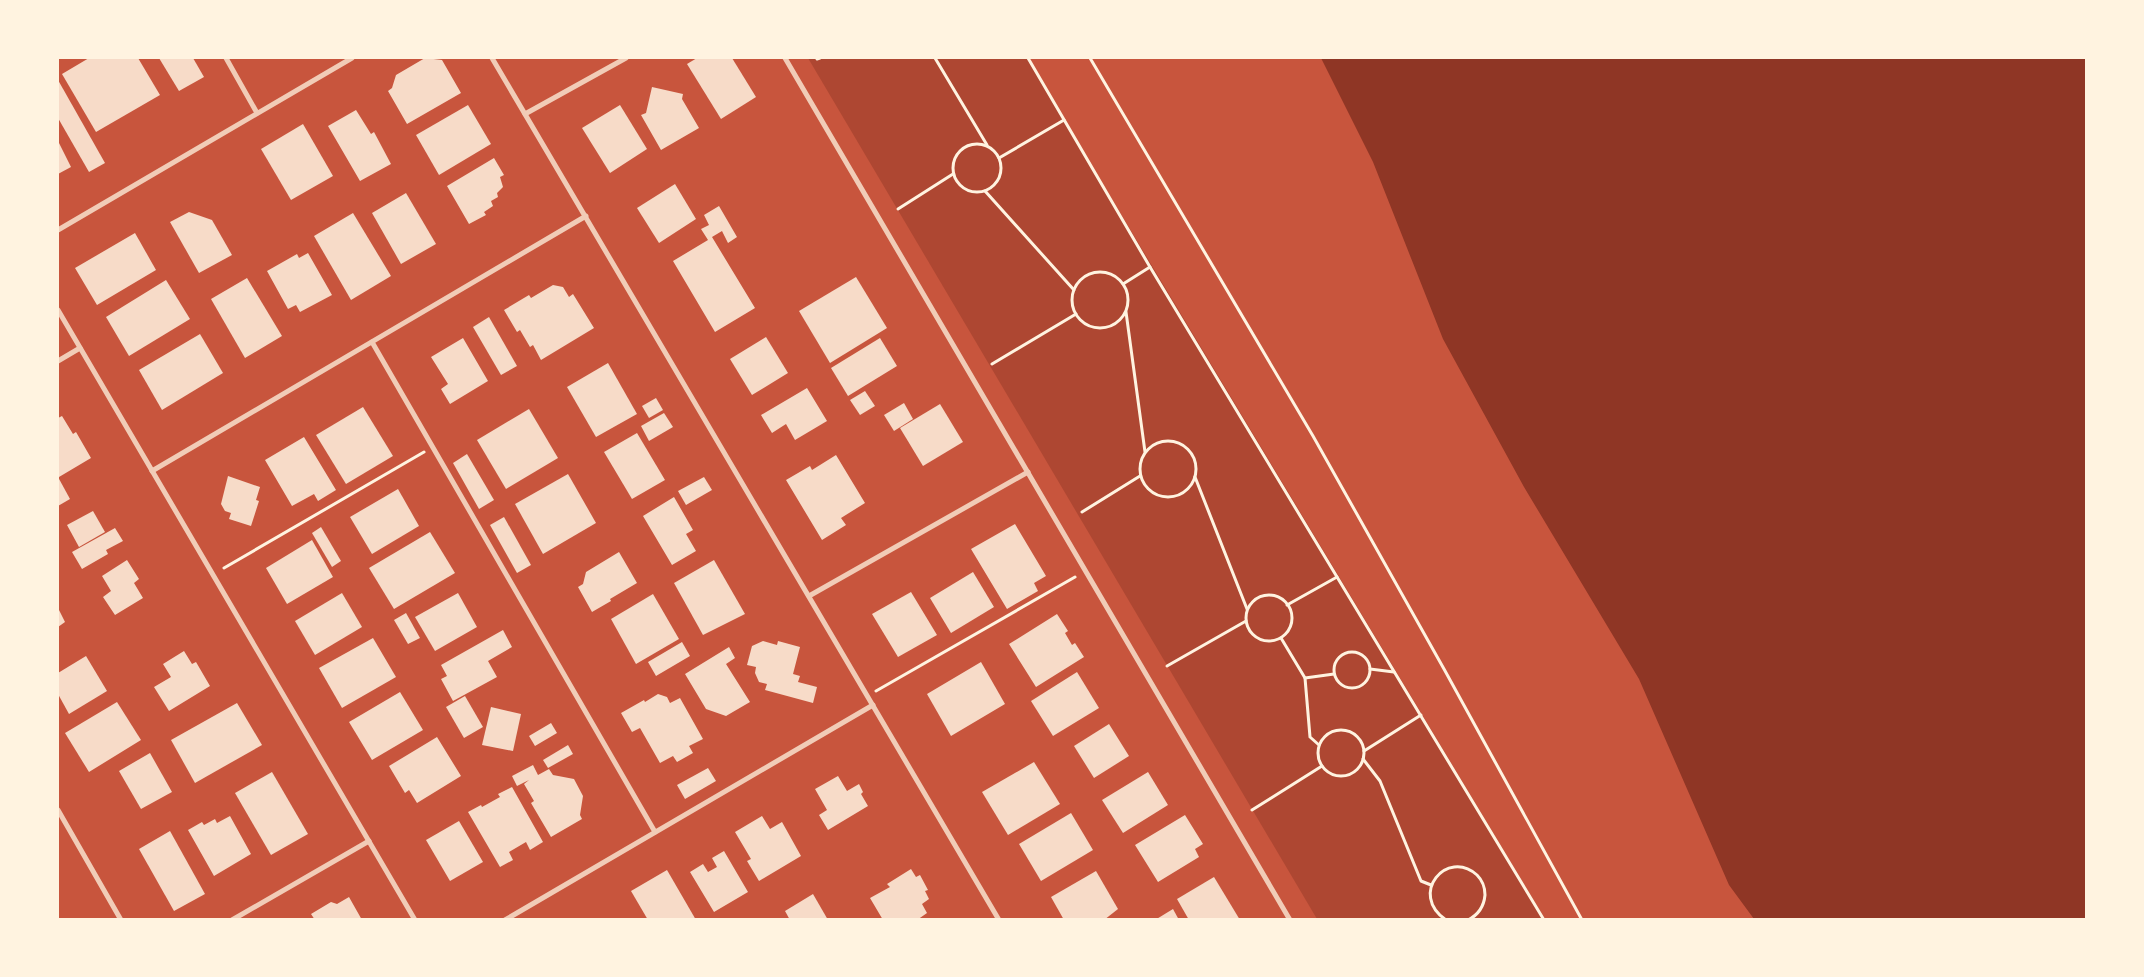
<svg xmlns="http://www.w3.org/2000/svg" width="2144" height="977" font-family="'Titillium Web',sans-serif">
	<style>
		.green { fill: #ae4732 }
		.water { fill: #8f3625 }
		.building { fill: #f7dbc8 }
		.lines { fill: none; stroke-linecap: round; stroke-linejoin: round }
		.path { stroke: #fff3e0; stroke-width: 3 }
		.minor { stroke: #f1ccb7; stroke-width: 5 }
	</style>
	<rect width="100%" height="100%" fill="#c8553d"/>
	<path class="green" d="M 808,58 L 1027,58 L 1545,919 L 1317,919 Z"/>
	<path class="water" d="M 1321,58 L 2086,58 L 2086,919 L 1754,919 L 1729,885 L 1639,679 L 1524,487 L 1443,339 L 1373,162 Z"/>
	<g class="building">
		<path d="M 89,58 L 138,58 L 160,95 L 96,132 L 62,74 Z"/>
		<path d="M 159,58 L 193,58 L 204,77 L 179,91 Z"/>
		<path d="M 425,58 L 442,60 L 461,93 L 407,124 L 388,91 L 392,88 L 396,75 Z"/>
		<path d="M 697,58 L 732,58 L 756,97 L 721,119 L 687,64 Z"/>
		<path d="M 58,80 L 105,163 L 89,172 L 58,118 Z"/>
		<path d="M 652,87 L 683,94 L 682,99 L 699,128 L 661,150 L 641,115 L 646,113 Z"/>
		<path d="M 468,105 L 491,144 L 439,175 L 416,135 Z"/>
		<path d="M 620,105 L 647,149 L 610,173 L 582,128 Z"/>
		<path d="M 356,110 L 371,134 L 374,132 L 391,164 L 360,181 L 328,126 Z"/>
		<path d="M 303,124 L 333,176 L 291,200 L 261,149 Z"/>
		<path d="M 58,141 L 71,167 L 58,174 Z"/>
		<path d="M 494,158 L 504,175 L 500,177 L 503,187 L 497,193 L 498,197 L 491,201 L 493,206 L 484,212 L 486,215 L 469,224 L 447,186 Z"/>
		<path d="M 675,184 L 696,219 L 659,243 L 637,208 Z"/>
		<path d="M 406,193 L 436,244 L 401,264 L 372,213 Z"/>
		<path d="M 719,206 L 737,237 L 728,243 L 722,231 L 712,237 L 755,308 L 715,332 L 673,261 L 708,240 L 701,229 L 709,225 L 704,215 Z"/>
		<path d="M 189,212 L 212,220 L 232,255 L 199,273 L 170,222 Z"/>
		<path d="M 353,213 L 391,276 L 351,300 L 314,236 Z"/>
		<path d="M 135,233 L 156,270 L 97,305 L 75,268 Z"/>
		<path d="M 308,253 L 332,295 L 300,312 L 296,305 L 288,309 L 267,271 L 297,254 L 299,258 Z"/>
		<path d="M 856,277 L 887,328 L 830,363 L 799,311 Z"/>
		<path d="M 247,278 L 282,336 L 245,358 L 211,299 Z"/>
		<path d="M 166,280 L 190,319 L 129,356 L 106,317 Z"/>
		<path d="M 553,285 L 563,287 L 569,297 L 573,294 L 594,328 L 541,360 L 533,345 L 530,347 L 520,330 L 517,332 L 504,310 L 529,295 L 531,298 Z"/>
		<path d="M 489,317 L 517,366 L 501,375 L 473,327 Z"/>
		<path d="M 200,334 L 223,373 L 162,410 L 139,370 Z"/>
		<path d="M 766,337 L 788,373 L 752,395 L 730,359 Z"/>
		<path d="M 463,338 L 488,381 L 450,404 L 441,389 L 448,384 L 431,357 Z"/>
		<path d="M 880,338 L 897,366 L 848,396 L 831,368 Z"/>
		<path d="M 608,363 L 637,414 L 596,437 L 567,387 Z"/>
		<path d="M 807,388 L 827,421 L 795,440 L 786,424 L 772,433 L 761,415 Z"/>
		<path d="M 865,391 L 875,406 L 860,415 L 850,400 Z"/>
		<path d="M 656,398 L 663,410 L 649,418 L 642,406 Z"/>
		<path d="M 904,403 L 913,419 L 894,431 L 884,415 Z"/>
		<path d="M 940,404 L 963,442 L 923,466 L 900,428 Z"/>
		<path d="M 363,407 L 393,456 L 346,484 L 316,435 Z"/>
		<path d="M 529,409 L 558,458 L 506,489 L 477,440 Z"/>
		<path d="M 664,413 L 673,427 L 649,441 L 641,426 Z"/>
		<path d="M 62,416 L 73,434 L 76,432 L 91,458 L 59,477 L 58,418 Z"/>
		<path d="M 637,433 L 665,480 L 632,499 L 604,452 Z"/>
		<path d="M 304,437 L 336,490 L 318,501 L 314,494 L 292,506 L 265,460 Z"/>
		<path d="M 467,454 L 494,500 L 479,509 L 453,463 Z"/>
		<path d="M 836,455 L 865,503 L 841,518 L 846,525 L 822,540 L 786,480 L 810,466 L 812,470 Z"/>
		<path d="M 568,474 L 596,523 L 543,554 L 515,504 Z"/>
		<path d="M 228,476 L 260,487 L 256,500 L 259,501 L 251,526 L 229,519 L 231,513 L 225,511 L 221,504 Z"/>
		<path d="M 58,477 L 70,499 L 58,506 Z"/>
		<path d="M 704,477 L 712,490 L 686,505 L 678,491 Z"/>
		<path d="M 398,489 L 419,526 L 372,554 L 350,517 Z"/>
		<path d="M 674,497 L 693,530 L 686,534 L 696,551 L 672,565 L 643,516 Z"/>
		<path d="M 93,511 L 105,532 L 79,547 L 67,525 Z"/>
		<path d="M 504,517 L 531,565 L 517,573 L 490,525 Z"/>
		<path d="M 1015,524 L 1046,576 L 1034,583 L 1038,591 L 1007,609 L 971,549 Z"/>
		<path d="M 321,527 L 341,561 L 332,567 L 312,533 Z"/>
		<path d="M 115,528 L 123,541 L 106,550 L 108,554 L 82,569 L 72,552 Z"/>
		<path d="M 430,532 L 455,573 L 394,609 L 369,568 Z"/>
		<path d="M 312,540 L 333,577 L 287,604 L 266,568 Z"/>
		<path d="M 619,552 L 637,583 L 610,599 L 611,601 L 592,612 L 578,587 L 583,584 L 586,572 Z"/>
		<path d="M 127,560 L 139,579 L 134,583 L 143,598 L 115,615 L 103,597 L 111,591 L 102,576 Z"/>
		<path d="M 714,560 L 745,614 L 703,635 L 674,583 Z"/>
		<path d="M 973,572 L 994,607 L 951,633 L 930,598 Z"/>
		<path d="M 911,592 L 937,635 L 898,657 L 872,614 Z"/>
		<path d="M 342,593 L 362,627 L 315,655 L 295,621 Z"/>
		<path d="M 458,593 L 477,627 L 435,651 L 415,617 Z"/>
		<path d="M 653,594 L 679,639 L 636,664 L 611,619 Z"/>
		<path d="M 58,608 L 65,622 L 58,627 Z"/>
		<path d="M 406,613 L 420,638 L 408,644 L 394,620 Z"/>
		<path d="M 1057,614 L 1068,631 L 1065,633 L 1072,645 L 1075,643 L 1084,657 L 1036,687 L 1009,644 Z"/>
		<path d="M 503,630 L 512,647 L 488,661 L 497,677 L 453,701 L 441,679 L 447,676 L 441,665 Z"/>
		<path d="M 373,638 L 396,677 L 342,708 L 319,668 Z"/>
		<path d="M 763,641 L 777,645 L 778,641 L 800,647 L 793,674 L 800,676 L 798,682 L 817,687 L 813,703 L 765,690 L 767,684 L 759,682 L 755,673 L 756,667 L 747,665 L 752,646 Z"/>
		<path d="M 682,642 L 690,656 L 656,676 L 648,662 Z"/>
		<path d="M 729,647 L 735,658 L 726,664 L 750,702 L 726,716 L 706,709 L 685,674 Z"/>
		<path d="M 184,651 L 192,664 L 196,662 L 210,686 L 169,711 L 154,687 L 171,677 L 163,664 Z"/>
		<path d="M 86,656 L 107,691 L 69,714 L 58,694 L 58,673 Z"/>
		<path d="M 981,662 L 1005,704 L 951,736 L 927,694 Z"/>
		<path d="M 1077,672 L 1099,708 L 1053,736 L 1031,701 Z"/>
		<path d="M 400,692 L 423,730 L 372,760 L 349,722 Z"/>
		<path d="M 658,694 L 667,697 L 670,703 L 680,698 L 703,739 L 689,746 L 693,753 L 677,762 L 673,756 L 660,763 L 640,728 L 632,732 L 621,713 L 644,700 L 645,702 Z"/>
		<path d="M 465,696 L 483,727 L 464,738 L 446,707 Z"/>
		<path d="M 117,702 L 141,740 L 89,772 L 65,733 Z"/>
		<path d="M 237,703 L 262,745 L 195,783 L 171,740 Z"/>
		<path d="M 491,707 L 521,714 L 513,751 L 482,745 Z"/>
		<path d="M 551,723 L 557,733 L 535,746 L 529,736 Z"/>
		<path d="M 1109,724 L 1129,756 L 1094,778 L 1074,746 Z"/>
		<path d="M 437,737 L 461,776 L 417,803 L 409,790 L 405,793 L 389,766 Z"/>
		<path d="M 568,745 L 573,754 L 548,768 L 543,760 Z"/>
		<path d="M 150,753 L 172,792 L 141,809 L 119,771 Z"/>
		<path d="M 1034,762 L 1060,804 L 1008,835 L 982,792 Z"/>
		<path d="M 533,765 L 538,775 L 549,769 L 553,775 L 574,779 L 583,796 L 580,815 L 582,819 L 551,837 L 531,803 L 534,801 L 524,784 L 529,780 L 517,786 L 512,776 Z"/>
		<path d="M 708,768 L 716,781 L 685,799 L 677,785 Z"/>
		<path d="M 272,772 L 308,834 L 271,855 L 235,793 Z"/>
		<path d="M 1148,772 L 1168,805 L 1123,833 L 1102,800 Z"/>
		<path d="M 838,776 L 847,791 L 859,784 L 863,792 L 861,794 L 868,806 L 828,830 L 819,815 L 827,810 L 815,789 Z"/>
		<path d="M 512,787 L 543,842 L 530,850 L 526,842 L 509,852 L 513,860 L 500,867 L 468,812 L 481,805 L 482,807 L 500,797 L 498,794 Z"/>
		<path d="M 1071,813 L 1093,850 L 1041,881 L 1019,844 Z"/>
		<path d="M 1185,815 L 1203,844 L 1195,849 L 1199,857 L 1158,882 L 1135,845 Z"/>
		<path d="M 230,816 L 251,854 L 214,876 L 188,830 L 202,822 L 204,825 L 215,819 L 217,823 Z"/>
		<path d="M 762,816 L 770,829 L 782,822 L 801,856 L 759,881 L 747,861 L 751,859 L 735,832 Z"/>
		<path d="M 459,821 L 483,862 L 450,881 L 426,840 Z"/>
		<path d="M 170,831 L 205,894 L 174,911 L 139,849 Z"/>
		<path d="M 724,851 L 748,892 L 714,912 L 690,872 L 703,864 L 708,872 L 717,867 L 712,858 Z"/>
		<path d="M 911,869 L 916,877 L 920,875 L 928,890 L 925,891 L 929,899 L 922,904 L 927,913 L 917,920 L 883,920 L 870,898 L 890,887 L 887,884 Z"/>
		<path d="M 667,870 L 696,920 L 648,920 L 631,891 Z"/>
		<path d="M 1096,871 L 1118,909 L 1104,920 L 1064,920 L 1051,897 Z"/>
		<path d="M 1214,877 L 1240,920 L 1189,920 L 1177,899 Z"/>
		<path d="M 813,894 L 828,920 L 790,920 L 785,911 Z"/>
		<path d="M 349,897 L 362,920 L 315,920 L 311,914 L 331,902 L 337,904 Z"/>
		<path d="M 1173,909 L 1179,920 L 1155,920 Z"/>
	</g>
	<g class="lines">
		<g class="path">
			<path d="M 935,58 L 987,145"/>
			<path d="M 1028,58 L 1150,267 L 1544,920"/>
			<path d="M 1090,58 L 1313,436 L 1444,669 L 1582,920"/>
			<path d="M 817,59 L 820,58"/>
			<circle cx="977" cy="168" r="24"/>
			<path d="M 999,158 L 1064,120"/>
			<path d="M 985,191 L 1074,290"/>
			<path d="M 898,209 L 953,174"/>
			<circle cx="1100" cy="300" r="28"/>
			<path d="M 1123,284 L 1150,267"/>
			<path d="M 1126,312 L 1145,452"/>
			<path d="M 992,364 L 1076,314"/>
			<circle cx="1168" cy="469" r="28"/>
			<path d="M 1195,477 L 1247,609"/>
			<path d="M 1082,512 L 1140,476"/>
			<path d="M 224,568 L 424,452"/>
			<circle cx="1269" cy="618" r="23"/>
			<path d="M 1287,605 L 1337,577"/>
			<path d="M 1281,638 L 1305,678 L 1310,737 L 1319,745"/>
			<circle cx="1352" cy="670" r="18"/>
			<path d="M 1167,666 L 1246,621"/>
			<path d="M 1370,669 L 1394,672"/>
			<path d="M 1305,678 L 1334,674"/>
			<path d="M 876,691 L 1075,577"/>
			<circle cx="1341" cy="753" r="23"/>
			<path d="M 1364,751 L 1421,715"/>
			<path d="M 1363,759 L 1380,781 L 1421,881 L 1431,885"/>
			<path d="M 1252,810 L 1322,766"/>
			<path d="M 1446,920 C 1408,894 1447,848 1477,875 C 1482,880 1485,888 1485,895 C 1484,906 1478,915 1468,920"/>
		</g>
		<g class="minor">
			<path d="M 226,58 L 257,113"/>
			<path d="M 492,58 L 999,920"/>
			<path d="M 785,58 L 1290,920"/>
			<path d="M 525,114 L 626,58"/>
			<path d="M 58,230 L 352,58"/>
			<path d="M 58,310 L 415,920"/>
			<path d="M 372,342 L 655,832"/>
			<path d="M 58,361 L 80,348"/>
			<path d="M 152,471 L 586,216"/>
			<path d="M 809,596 L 1028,472"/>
			<path d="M 58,810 L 121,920"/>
			<path d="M 232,920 L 369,841"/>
			<path d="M 505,920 L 873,705"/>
		</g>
	</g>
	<rect width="2144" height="977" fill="none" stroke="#fff3e0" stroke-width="118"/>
</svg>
